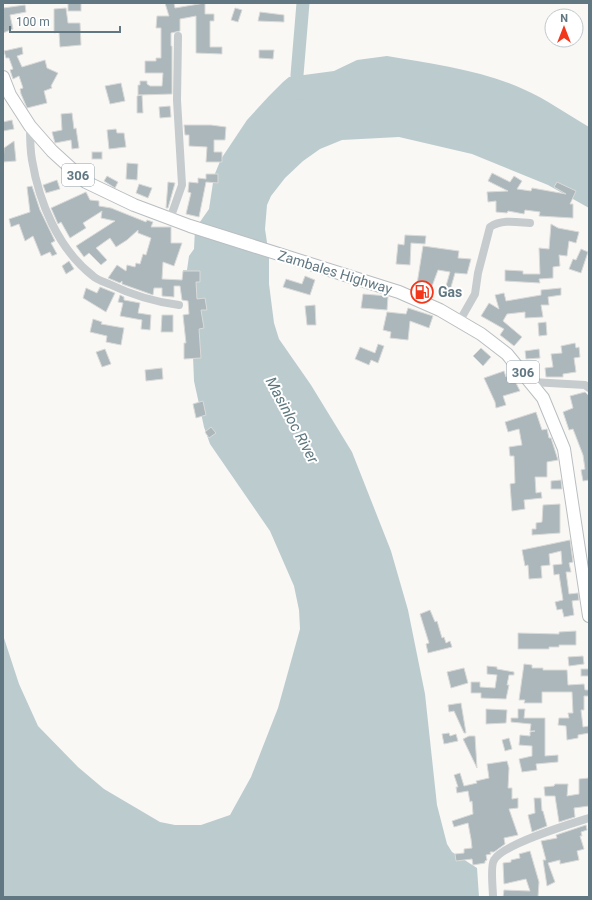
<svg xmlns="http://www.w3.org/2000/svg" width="592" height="900" font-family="Roboto,sans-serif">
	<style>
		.water { fill: #bccbce }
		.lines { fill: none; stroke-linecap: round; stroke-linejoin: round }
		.river { stroke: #bccbce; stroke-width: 13 }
		.building { fill: #acb7bb; stroke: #dadad8 }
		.primary-casing { stroke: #b9bec1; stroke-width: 14 }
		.street { stroke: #c6cbce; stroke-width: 8 }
		.primary { stroke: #fff; stroke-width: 12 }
		.labels { text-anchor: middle; stroke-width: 4; stroke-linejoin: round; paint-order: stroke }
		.shield { fill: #fff; stroke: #90a0a8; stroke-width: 1 }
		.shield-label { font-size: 13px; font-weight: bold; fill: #617883 }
		.street-label { font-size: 14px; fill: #617883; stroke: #fff }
		.poi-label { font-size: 14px; font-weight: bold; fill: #617883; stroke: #fff; text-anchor: start }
		.water-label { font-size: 15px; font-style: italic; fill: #5c787e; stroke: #fff }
	</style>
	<rect width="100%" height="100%" fill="#f9f8f5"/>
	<path class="water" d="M 387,56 C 430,63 484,71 523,89 C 546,99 567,114 589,127 L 589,208 L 548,185 L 472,154 L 399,137 L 342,140 L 320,149 L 303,161 L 285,178 L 271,196 L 267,205 L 265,229 L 269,256 L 269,284 L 274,323 L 279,339 L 311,385 L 352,452 L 391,551 L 408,610 L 425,694 L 437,805 L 447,844 L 452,852 L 477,868 L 479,897 L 3,897 L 3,635 L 19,684 L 38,726 L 78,767 L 104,789 L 160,822 L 175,825 L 201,825 L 230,815 L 251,777 L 278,708 L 300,629 L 299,610 L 294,586 L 270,531 L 210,444 L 204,427 L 194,381 L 191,306 L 183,277 L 183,270 L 187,270 L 189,256 L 194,249 L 195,229 L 209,209 L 214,176 L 221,159 L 247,120 L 269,96 L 283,82 L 289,77 L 334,71 L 357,60 Z"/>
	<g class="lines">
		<path class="river" d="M 300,93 L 297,75 L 303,3"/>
	</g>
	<g class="building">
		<rect x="68" y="3" width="13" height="8"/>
		<path d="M 165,3 L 174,3 L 175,8 L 205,3 L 205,14 L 214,14 L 214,21 L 210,21 L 210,47 L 222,47 L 222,54 L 196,53 L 196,16 L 180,19 L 180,31 L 171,33 L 171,46 L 172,46 L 172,94 L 138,95 L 138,85 L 140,85 L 140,81 L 147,81 L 147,84 L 150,86 L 162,86 L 163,73 L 145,73 L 145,61 L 156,61 L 156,58 L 161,58 L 161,28 L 156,28 L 157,16 L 169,16 Z"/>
		<path d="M 25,5 L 26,12 L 10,15 L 13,29 L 3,33 L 3,8 Z"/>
		<path d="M 66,8 L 68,23 L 80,23 L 81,45 L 60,47 L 59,32 L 54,33 L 54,9 Z"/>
		<path d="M 235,8 L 242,10 L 238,22 L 231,20 Z"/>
		<path d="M 260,12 L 284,15 L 284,22 L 258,21 Z"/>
		<path d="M 22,47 L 23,54 L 17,56 L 22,67 L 45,60 L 47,68 L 58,73 L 51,86 L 52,88 L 44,91 L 47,103 L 27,108 L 21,94 L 20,89 L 23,88 L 19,76 L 13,79 L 10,70 L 13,69 L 9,58 L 6,58 L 4,51 Z"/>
		<path d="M 259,50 L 274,50 L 273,59 L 259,58 Z"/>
		<path d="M 121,83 L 125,101 L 110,104 L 105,86 Z"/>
		<path d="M 142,95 L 143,113 L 137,113 L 137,96 Z"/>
		<path d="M 170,106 L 171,117 L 160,118 L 159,107 Z"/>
		<path d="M 72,113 L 74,129 L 76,128 L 79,148 L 72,149 L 71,140 L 55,143 L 52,132 L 62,130 L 61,114 Z"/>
		<path d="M 12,120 L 14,129 L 3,131 L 3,122 Z"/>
		<path d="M 184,125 L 211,125 L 226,127 L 225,140 L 214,140 L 214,152 L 222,152 L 222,162 L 206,162 L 207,147 L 189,146 L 189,135 L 185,135 Z"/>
		<path d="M 116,129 L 117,133 L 124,133 L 126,147 L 109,149 L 107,130 Z"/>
		<path d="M 14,141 L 16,161 L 3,162 L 4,148 Z"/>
		<rect x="92" y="152" width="10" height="7"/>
		<path d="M 127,163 L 138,164 L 137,180 L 126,179 Z"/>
		<path d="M 492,173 L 510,182 L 514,176 L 522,181 L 517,189 L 531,191 L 532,188 L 566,194 L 554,187 L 557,182 L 576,191 L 570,204 L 573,204 L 573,218 L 539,216 L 540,212 L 525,210 L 524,214 L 508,211 L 507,213 L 496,212 L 496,201 L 488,202 L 487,192 L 508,191 L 488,181 Z"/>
		<path d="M 206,174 L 218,174 L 218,183 L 206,182 L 199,217 L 186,214 L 191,193 L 188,192 L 189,182 L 198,183 L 198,178 L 206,179 Z"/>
		<path d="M 107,176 L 118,182 L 115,188 L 104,181 Z"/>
		<path d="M 57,180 L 60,189 L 46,193 L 43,185 Z"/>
		<path d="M 168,182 L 175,183 L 168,208 L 166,208 Z"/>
		<path d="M 139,184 L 152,188 L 148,198 L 136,193 Z"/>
		<path d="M 32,186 L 40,210 L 55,241 L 51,243 L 57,254 L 52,256 L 50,252 L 41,256 L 33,236 L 25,241 L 19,224 L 11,227 L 9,219 L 30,212 L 27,187 Z"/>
		<path d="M 86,192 L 90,200 L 99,201 L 99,206 L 111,208 L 146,222 L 147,220 L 153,222 L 151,227 L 171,227 L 171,243 L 182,243 L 174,266 L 163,262 L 162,279 L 182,280 L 183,271 L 200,271 L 200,282 L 196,282 L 197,299 L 205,298 L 207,310 L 201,310 L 204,328 L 199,329 L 201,358 L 184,359 L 184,343 L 186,343 L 183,315 L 189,314 L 188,301 L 182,300 L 180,286 L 174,286 L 174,297 L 162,296 L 162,288 L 154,288 L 153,295 L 122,284 L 122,281 L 120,283 L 108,278 L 117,265 L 126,271 L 127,265 L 135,267 L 136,263 L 140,264 L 143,254 L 146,255 L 151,238 L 138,233 L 138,230 L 127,240 L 116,247 L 110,238 L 96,248 L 107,260 L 101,265 L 89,253 L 84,257 L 76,246 L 115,221 L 101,218 L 102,211 L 83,223 L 86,228 L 70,238 L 61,222 L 58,224 L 51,208 Z"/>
		<path d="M 551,224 L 558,228 L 579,232 L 576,243 L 569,241 L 567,256 L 559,255 L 560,266 L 553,267 L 553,278 L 539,279 L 540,283 L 505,281 L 505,270 L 523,271 L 523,274 L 540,274 L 539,248 L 549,249 Z"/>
		<path d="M 405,235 L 426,236 L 425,244 L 411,243 L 410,265 L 396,264 L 398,244 L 404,245 Z"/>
		<path d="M 423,246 L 459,251 L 458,258 L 471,259 L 467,274 L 455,273 L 449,294 L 444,293 L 450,272 L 438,270 L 431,289 L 417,284 Z"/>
		<path d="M 581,249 L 588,252 L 581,273 L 569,269 L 573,259 L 576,260 Z"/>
		<path d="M 69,261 L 74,269 L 66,274 L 62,266 Z"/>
		<path d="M 305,276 L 315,280 L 310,295 L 283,287 L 286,279 L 302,284 Z"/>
		<path d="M 100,287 L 115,293 L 106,312 L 83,298 L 86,288 L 97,293 Z"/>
		<path d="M 561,288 L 561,295 L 548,297 L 549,305 L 541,305 L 543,317 L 525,318 L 525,312 L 507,314 L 503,321 L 522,337 L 514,346 L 500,335 L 504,329 L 481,316 L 489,303 L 499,309 L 495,295 L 504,293 L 506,301 L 541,295 L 541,290 Z"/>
		<path d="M 363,294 L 388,296 L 387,310 L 361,308 Z"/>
		<path d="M 120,295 L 124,297 L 124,300 L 140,303 L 138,313 L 151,315 L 150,330 L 141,329 L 142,320 L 120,316 L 123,303 L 118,302 Z"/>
		<path d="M 315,305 L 316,325 L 307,325 L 305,306 Z"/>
		<path d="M 408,308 L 433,316 L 429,328 L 410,321 L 408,340 L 390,338 L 391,332 L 383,330 L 387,312 L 406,314 Z"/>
		<path d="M 162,315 L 173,315 L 173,332 L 161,332 Z"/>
		<path d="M 93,319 L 102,322 L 101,324 L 124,328 L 121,345 L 106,342 L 107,336 L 90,332 Z"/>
		<path d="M 546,322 L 547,335 L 539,336 L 538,323 Z"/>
		<path d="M 575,343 L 576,348 L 579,347 L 580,357 L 574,358 L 576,372 L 563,374 L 563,377 L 546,377 L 545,368 L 553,367 L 551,354 L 562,353 L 561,346 Z"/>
		<path d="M 378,344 L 384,346 L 378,363 L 371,360 L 369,365 L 355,359 L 360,347 L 375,353 Z"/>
		<path d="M 481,348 L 491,357 L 483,366 L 473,356 Z"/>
		<path d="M 105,349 L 111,364 L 102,367 L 96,352 Z"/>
		<path d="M 539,349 L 540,358 L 526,359 L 525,351 Z"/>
		<path d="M 162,368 L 163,379 L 146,381 L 145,370 Z"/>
		<path d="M 504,371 L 506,377 L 512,375 L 520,391 L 503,396 L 506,405 L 496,408 L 495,402 L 484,378 Z"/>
		<path d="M 585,392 L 589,396 L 589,480 L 583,481 L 581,470 L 585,469 L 583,455 L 573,429 L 569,430 L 563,412 L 573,408 L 570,396 Z"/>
		<path d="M 203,401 L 206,415 L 196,418 L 193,404 Z"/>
		<path d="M 536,412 L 542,430 L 547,429 L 549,438 L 551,438 L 558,460 L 547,462 L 547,477 L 535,477 L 536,493 L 541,492 L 542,498 L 524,500 L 525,509 L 512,511 L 510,484 L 515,483 L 514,456 L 510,456 L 509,447 L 522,445 L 519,429 L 508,432 L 505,422 Z"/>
		<path d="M 211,427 L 216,433 L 209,438 L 205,432 Z"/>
		<path d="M 561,480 L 562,489 L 551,489 L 551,481 Z"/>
		<path d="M 560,504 L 560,533 L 532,535 L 532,529 L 536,529 L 536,523 L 542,522 L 543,505 Z"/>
		<path d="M 570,540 L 573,562 L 569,563 L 571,572 L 566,572 L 569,594 L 578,593 L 579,600 L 572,601 L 574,615 L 564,617 L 562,609 L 557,610 L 555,602 L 563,600 L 559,574 L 554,575 L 553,565 L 562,564 L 561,551 L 549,554 L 550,565 L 541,566 L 542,578 L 529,579 L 528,565 L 525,566 L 522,550 Z"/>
		<path d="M 430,610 L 435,622 L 437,621 L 442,638 L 444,637 L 446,643 L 450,641 L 452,647 L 428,653 L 426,644 L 429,643 L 420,614 Z"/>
		<path d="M 576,631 L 576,645 L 559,645 L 559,647 L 549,647 L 549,649 L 518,649 L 518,633 L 559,634 L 559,632 Z"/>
		<path d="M 583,656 L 584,664 L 569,666 L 568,657 Z"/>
		<path d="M 524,664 L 532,665 L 532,668 L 543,668 L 543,670 L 567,670 L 568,685 L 584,684 L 585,690 L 589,690 L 589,696 L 584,696 L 584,710 L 581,710 L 583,727 L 589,726 L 589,733 L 578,735 L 578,738 L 567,740 L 566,726 L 558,725 L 559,718 L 569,718 L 568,713 L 573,713 L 572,692 L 542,692 L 542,703 L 524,703 L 525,700 L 519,700 Z"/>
		<path d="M 487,666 L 497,667 L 497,669 L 514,672 L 514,675 L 509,675 L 507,685 L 509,685 L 506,699 L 481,698 L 481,693 L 471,693 L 471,682 L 480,682 L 480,687 L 495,688 L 497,675 L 487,674 Z"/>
		<path d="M 464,668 L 468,683 L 451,688 L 447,672 Z"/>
		<rect x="581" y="669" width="8" height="7"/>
		<path d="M 461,703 L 466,733 L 464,733 L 454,711 L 449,712 L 448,705 Z"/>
		<path d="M 486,709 L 507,710 L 506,723 L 486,724 Z"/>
		<path d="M 518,709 L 525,709 L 524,718 L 545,718 L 545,756 L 558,755 L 558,762 L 536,764 L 537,770 L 522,772 L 519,759 L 532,756 L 532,746 L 519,745 L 520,735 L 530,736 L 530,732 L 535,731 L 530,731 L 531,724 L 511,722 L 511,718 L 518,718 Z"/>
		<path d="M 449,733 L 450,736 L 456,734 L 458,741 L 444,744 L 442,734 Z"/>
		<path d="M 469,736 L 475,736 L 477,768 L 463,739 Z"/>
		<path d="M 509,738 L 512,749 L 505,751 L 502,740 Z"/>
		<path d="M 507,761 L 509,768 L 508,788 L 512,788 L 512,799 L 518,798 L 518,808 L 509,809 L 518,835 L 504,838 L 505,844 L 494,852 L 490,852 L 491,854 L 486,855 L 487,860 L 485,861 L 485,863 L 473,865 L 472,859 L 456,861 L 455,854 L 464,853 L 464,849 L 472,848 L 471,839 L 468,823 L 454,827 L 452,821 L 473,814 L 472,801 L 470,802 L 468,791 L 457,793 L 456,787 L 458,787 L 454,775 L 460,773 L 464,786 L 477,783 L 476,781 L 489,778 L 487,764 Z"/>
		<path d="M 589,778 L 589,806 L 574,808 L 575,817 L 559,822 L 555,796 L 545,796 L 544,787 L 554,786 L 555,784 L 568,784 L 567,796 L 579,794 L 579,779 Z"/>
		<path d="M 534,798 L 541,798 L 542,811 L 543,811 L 547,826 L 532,832 L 528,815 L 535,813 Z"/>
		<path d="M 586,825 L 587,830 L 581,832 L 582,836 L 580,836 L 584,849 L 577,851 L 579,860 L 560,864 L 560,860 L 548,863 L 555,882 L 547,886 L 543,860 L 546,860 L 541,841 L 557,838 L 556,835 Z"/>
		<path d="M 530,851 L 539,882 L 538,897 L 503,897 L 504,890 L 530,891 L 526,879 L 504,884 L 503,863 L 511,862 L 511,860 L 520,858 L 519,854 Z"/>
	</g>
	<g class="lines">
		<g class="primary-casing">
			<path id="primary" d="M 3,77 L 10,95 L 30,126 L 52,151 L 86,182 L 134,205 L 190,226 L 399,292 L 440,310 L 481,334 L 507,354 L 543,398 L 564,449 L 589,616"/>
		</g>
		<g class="street">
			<path d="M 30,126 C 30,137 30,149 32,160 C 39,202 58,249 93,276 C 97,280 104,282 109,284 C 132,295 154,302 179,305"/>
			<path d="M 170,219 L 182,185 L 177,100 L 178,36"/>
			<path d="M 459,322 L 475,294 L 478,273 L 490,227 C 502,219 516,222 530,223"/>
			<path d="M 532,382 L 585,385 L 589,388"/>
			<path d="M 493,897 C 493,889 490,866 494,860 C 503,844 570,824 589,818"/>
		</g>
		<use href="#primary" class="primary"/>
	</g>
	<defs>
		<g id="fuel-ring" transform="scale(1.15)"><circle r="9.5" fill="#fff" stroke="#f3371b" stroke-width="1.5"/><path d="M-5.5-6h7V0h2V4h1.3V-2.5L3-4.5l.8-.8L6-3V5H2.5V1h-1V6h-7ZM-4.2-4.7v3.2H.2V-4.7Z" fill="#f3371b"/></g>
	</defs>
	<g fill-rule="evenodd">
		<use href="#fuel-ring" x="422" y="292"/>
	</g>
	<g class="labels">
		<g class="shield">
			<rect x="62" y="164" width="32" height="22" rx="3"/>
			<rect x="507" y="361" width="32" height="22" rx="3"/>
		</g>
		<g class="shield-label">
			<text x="78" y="180">306</text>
			<text x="523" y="377">306</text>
		</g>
		<g class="street-label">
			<text transform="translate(335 272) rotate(17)" y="5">Zambales Highway</text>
		</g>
		<g class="poi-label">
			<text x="438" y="297">Gas</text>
		</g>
		<g class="water-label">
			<text transform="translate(292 420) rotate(62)" y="5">Masinloc River</text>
		</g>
	</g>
	<rect width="592" height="900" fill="none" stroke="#617883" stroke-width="8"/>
	<g transform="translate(564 28)"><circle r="19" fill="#ffffff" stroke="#c0c9cd"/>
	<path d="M0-3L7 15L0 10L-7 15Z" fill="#f3371b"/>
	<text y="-6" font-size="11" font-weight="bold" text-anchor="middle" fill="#617883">N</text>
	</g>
	<path d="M10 26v6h110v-6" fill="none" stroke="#617883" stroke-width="2"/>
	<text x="16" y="26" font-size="12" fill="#617883" stroke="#ffffff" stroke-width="3" paint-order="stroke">100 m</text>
</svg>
